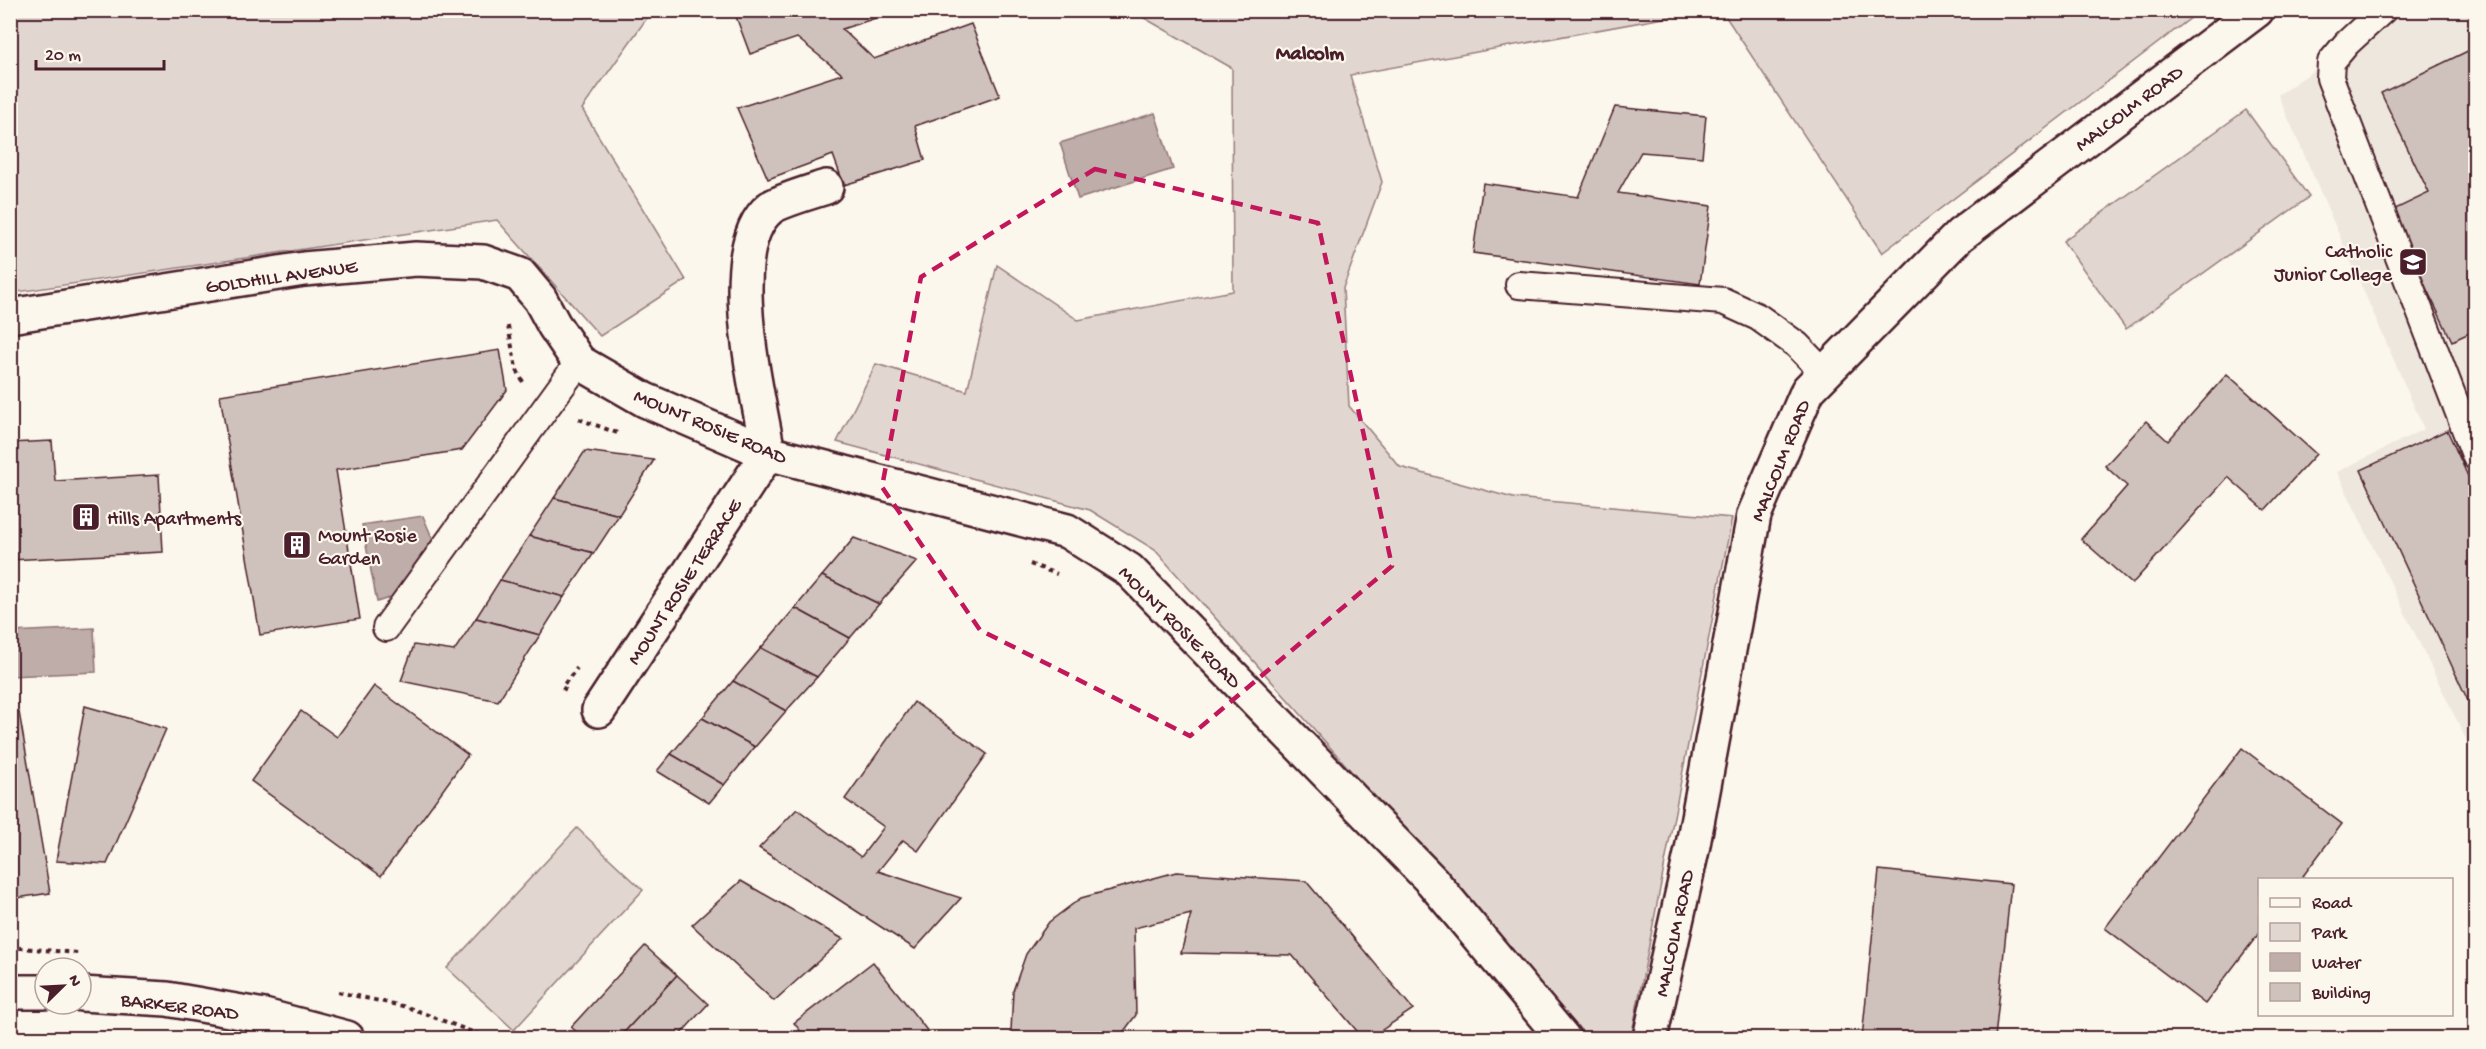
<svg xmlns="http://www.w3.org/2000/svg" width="2486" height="1049" font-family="'Gochi Hand',sans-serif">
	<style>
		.built { fill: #eee7de }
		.green { fill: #e2d7d0; stroke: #967b7e; stroke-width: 1.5 }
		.water { fill: #bfadaa; stroke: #907477; stroke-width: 1.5 }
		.building { fill: #cfc2bc; stroke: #4a1f2b; stroke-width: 1.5 }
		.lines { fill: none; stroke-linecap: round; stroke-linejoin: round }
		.lane-casing { stroke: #4a1f2b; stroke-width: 30 }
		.street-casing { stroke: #4a1f2b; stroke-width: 38 }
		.path { stroke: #4a1f2b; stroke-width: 4; stroke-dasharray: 4.5 4.5; stroke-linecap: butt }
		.lane { stroke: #fbf7ec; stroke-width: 26 }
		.street { stroke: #fbf7ec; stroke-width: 33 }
		.marked { fill: none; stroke: #c2185b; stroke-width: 4.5; stroke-dasharray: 12 8; stroke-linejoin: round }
		.labels { text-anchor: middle; stroke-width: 4.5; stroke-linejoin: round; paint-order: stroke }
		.street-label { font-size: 20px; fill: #4a1f2b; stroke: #fbf7ec }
		.poi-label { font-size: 20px; fill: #4a1f2b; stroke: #fbf7ec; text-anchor: start }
		.neighbourhood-label { font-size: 21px; font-weight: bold; fill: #4a1f2b; stroke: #fbf7ec }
	</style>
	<rect width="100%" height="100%" fill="#fbf7ec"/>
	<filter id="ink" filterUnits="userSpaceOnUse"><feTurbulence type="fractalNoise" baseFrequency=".0167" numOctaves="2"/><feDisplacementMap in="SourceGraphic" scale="12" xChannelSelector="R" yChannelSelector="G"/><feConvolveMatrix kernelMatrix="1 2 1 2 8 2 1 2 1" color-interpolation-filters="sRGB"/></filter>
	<g filter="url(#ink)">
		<path class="built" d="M 2401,11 L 2475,11 L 2475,758 L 2337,472 L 2424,429 L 2278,95 Z"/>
		<g class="green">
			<path d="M 11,10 L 652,11 L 582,109 L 686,280 L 600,336 L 497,220 L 11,293 Z"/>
			<path d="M 1132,11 L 1702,11 L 1350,75 L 1382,182 L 1343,288 L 1349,406 L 1400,467 L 1513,498 L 1732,518 L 1631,1038 L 1588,1038 L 1155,550 L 1090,510 L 837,442 L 876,364 L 967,391 L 997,265 L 1078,320 L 1233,291 L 1232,68 Z"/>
			<path d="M 1722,11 L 2200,11 L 1882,253 Z"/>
			<path d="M 2246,110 L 2309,197 L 2126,329 L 2063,241 Z"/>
			<path d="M 577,828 L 643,890 L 514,1030 L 447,968 Z"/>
		</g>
		<g class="water">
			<path d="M 1155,113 L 1173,169 L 1078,199 L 1060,143 Z"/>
			<path d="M 423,516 L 433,540 L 392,597 L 377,602 L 362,525 Z"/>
			<path d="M 94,628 L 96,672 L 11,676 L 11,632 Z"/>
		</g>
		<g class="building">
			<path d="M 744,10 L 886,10 L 888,14 L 842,29 L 874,59 L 971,24 L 1000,96 L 915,126 L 925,160 L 844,185 L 833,155 L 768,179 L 737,108 L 842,74 L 797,38 L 750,54 L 735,14 Z"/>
			<path d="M 2476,47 L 2476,330 L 2452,341 L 2389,212 L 2429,193 L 2381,93 Z"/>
			<path d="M 1615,107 L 1706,116 L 1702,157 L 1641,152 L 1618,193 L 1711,206 L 1700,284 L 1473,253 L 1483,183 L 1578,197 Z"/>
			<path d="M 500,350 L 507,390 L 462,450 L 336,470 L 360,619 L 260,635 L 220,395 Z"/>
			<path d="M 2227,374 L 2316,454 L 2265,510 L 2228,477 L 2132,584 L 2081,539 L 2127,486 L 2105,466 L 2146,421 L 2168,441 Z"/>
			<path d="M 2447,430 L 2476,494 L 2476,718 L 2361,470 Z"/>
			<path d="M 52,441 L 55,481 L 159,475 L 163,552 L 10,560 L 10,443 Z"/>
			<path d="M 585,451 L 654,460 L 619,515 L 554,498 Z"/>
			<path d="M 554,498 L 619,515 L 594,553 L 529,536 Z"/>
			<path d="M 529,536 L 594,553 L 564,597 L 500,580 Z"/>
			<path d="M 854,538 L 917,561 L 879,604 L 822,576 Z"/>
			<path d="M 822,576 L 879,604 L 850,638 L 795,608 Z"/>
			<path d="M 500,580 L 564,597 L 540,635 L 476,618 Z"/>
			<path d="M 795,608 L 850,638 L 817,677 L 761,648 Z"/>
			<path d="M 476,618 L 540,635 L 498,701 L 401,681 L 414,645 L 454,651 Z"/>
			<path d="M 761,648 L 817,677 L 786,711 L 733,681 Z"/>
			<path d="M 733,681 L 786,711 L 755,747 L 702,718 Z"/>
			<path d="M 374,686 L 468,755 L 381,876 L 251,781 L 301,711 L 337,737 Z"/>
			<path d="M 914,702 L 987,754 L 918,851 L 903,840 L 878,871 L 961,898 L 915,949 L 759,848 L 797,809 L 861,857 L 884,827 L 845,799 Z"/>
			<path d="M 85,706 L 166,729 L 107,864 L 56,861 Z"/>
			<path d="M 19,712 L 50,893 L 10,899 L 10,714 Z"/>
			<path d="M 702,718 L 755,747 L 724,785 L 671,754 Z"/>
			<path d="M 2242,748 L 2342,824 L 2300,880 L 2260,880 L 2260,932 L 2205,1004 L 2105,928 Z"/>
			<path d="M 671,754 L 724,785 L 709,803 L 657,771 Z"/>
			<path d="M 1879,870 L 2011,884 L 1995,1038 L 1862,1038 Z"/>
			<path d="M 1176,872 L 1306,881 L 1413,1009 L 1370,1038 L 1363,1038 L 1292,955 L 1181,953 L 1191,914 L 1134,928 L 1136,1015 L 1119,1038 L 1012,1038 L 1011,1031 L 1013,991 L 1026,954 L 1049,922 L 1081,898 Z"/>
			<path d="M 741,881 L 843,939 L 774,1001 L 692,925 Z"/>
			<path d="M 645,946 L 677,975 L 619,1038 L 584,1038 L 571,1027 Z"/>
			<path d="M 873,962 L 933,1038 L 806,1038 L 794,1023 Z"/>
			<path d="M 677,975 L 708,1004 L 677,1038 L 619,1038 Z"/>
		</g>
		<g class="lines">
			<g class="lane-casing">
				<g id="lane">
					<path d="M 2383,10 L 2347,43 L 2331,62 L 2330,78 L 2476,457"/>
					<path d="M 1519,285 L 1723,301 L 1758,317 L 1797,345 L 1824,373"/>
					<path d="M 386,628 L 579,362"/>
				</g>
			</g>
			<g class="street-casing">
				<g id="street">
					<path d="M 10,316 L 304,269 L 416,259 L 483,262 L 520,275 L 540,299 L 554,325 L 579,362 L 645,400 L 768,453 L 1067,531 L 1129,570 L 1432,881 L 1563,1038"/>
					<path d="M 768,453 C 759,397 720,249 770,208 C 779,201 814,191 826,187"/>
					<path d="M 599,710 L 768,453"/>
					<path d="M 10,992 L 45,992"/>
					<path d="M 81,994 L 167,999 L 264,1016 L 347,1038"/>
					<path d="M 1650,1038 L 1692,850 L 1754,515 L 1808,390 L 1960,235 L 2257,10"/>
				</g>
			</g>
			<g class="path">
				<path d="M 508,326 L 516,368 L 523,382"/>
				<path d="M 579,419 L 620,434"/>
				<path d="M 1030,564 L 1057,574"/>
				<path d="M 566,690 L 562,687 L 577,668"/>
				<path d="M 10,947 L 78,953"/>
				<path d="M 338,992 L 407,1007 L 488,1038"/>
			</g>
			<use href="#lane" class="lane"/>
			<use href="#street" class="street"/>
		</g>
	</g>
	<path class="marked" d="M 1095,169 L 1318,223 L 1392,566 L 1190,736 L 980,630 L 882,487 L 921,277 Z"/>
	<defs>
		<g id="university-square" transform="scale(1.5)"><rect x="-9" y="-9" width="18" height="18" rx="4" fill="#4a1f2b" stroke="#fbf7ec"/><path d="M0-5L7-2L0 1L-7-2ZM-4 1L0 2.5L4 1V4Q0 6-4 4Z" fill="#fff"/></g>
		<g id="building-square" transform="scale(1.5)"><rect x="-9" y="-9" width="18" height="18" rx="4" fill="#4a1f2b" stroke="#fbf7ec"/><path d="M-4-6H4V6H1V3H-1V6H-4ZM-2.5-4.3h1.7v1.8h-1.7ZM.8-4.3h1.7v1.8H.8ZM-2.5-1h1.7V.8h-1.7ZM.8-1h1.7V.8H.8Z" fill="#fff"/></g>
	</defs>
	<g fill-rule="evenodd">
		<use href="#university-square" x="2413" y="262"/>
		<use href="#building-square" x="86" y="517"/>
		<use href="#building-square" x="297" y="545"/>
	</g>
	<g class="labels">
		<g class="street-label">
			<text transform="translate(2128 107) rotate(-37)" y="7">MALCOLM ROAD</text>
			<text transform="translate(281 275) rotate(-8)" y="7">GOLDHILL AVENUE</text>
			<text transform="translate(711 425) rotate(23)" y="7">MOUNT ROSIE ROAD</text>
			<text transform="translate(1779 460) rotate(-68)" y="7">MALCOLM ROAD</text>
			<text transform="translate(683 581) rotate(-57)" y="7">MOUNT ROSIE TERRACE</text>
			<text transform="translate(1181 626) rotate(45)" y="7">MOUNT ROSIE ROAD</text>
			<text transform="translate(1673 933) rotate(-78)" y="7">MALCOLM ROAD</text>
			<text transform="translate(180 1005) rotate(7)" y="7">BARKER ROAD</text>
		</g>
		<g class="poi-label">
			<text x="2392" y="257" text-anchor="end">Catholic<tspan x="2392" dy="23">Junior College</tspan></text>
			<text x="107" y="524">Hills Apartments</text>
			<text x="318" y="541">Mount Rosie<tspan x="318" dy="23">Garden</tspan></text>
		</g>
		<g class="neighbourhood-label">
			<text x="1310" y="59">Malcolm</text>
		</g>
	</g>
	<rect width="2486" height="1049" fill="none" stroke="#fbf7ec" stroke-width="36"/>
	<rect x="18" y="18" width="2450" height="1013" fill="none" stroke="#4a1f2b" stroke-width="2" filter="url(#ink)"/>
	<rect x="2258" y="878" width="195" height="138" fill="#fbf7ec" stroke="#b4a19f" stroke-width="1.5"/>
	<rect x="2270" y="898" width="30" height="9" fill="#fbf7ec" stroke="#b4a19f" stroke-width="1.5"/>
	<text x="2312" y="908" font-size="18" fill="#4a1f2b">Road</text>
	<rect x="2270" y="923" width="30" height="18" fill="#e2d7d0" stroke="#b4a19f" stroke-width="1.5"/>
	<text x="2312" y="938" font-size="18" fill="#4a1f2b">Park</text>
	<rect x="2270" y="953" width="30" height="18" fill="#bfadaa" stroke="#b4a19f" stroke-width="1.5"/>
	<text x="2312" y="968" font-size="18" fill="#4a1f2b">Water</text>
	<rect x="2270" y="983" width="30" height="18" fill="#cfc2bc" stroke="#b4a19f" stroke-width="1.5"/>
	<text x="2312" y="998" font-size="18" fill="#4a1f2b">Building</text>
	<g transform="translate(63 986) rotate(66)"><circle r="28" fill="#fbf7ec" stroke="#b4a19f" stroke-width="1.5"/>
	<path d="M0-4.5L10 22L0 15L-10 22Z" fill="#4a1f2b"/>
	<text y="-9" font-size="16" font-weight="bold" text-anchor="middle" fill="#4a1f2b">N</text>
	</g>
	<path d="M36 60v9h128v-9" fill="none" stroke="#4a1f2b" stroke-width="3"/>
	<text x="45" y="60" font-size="18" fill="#4a1f2b" stroke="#fbf7ec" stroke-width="4.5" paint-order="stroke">20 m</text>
</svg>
